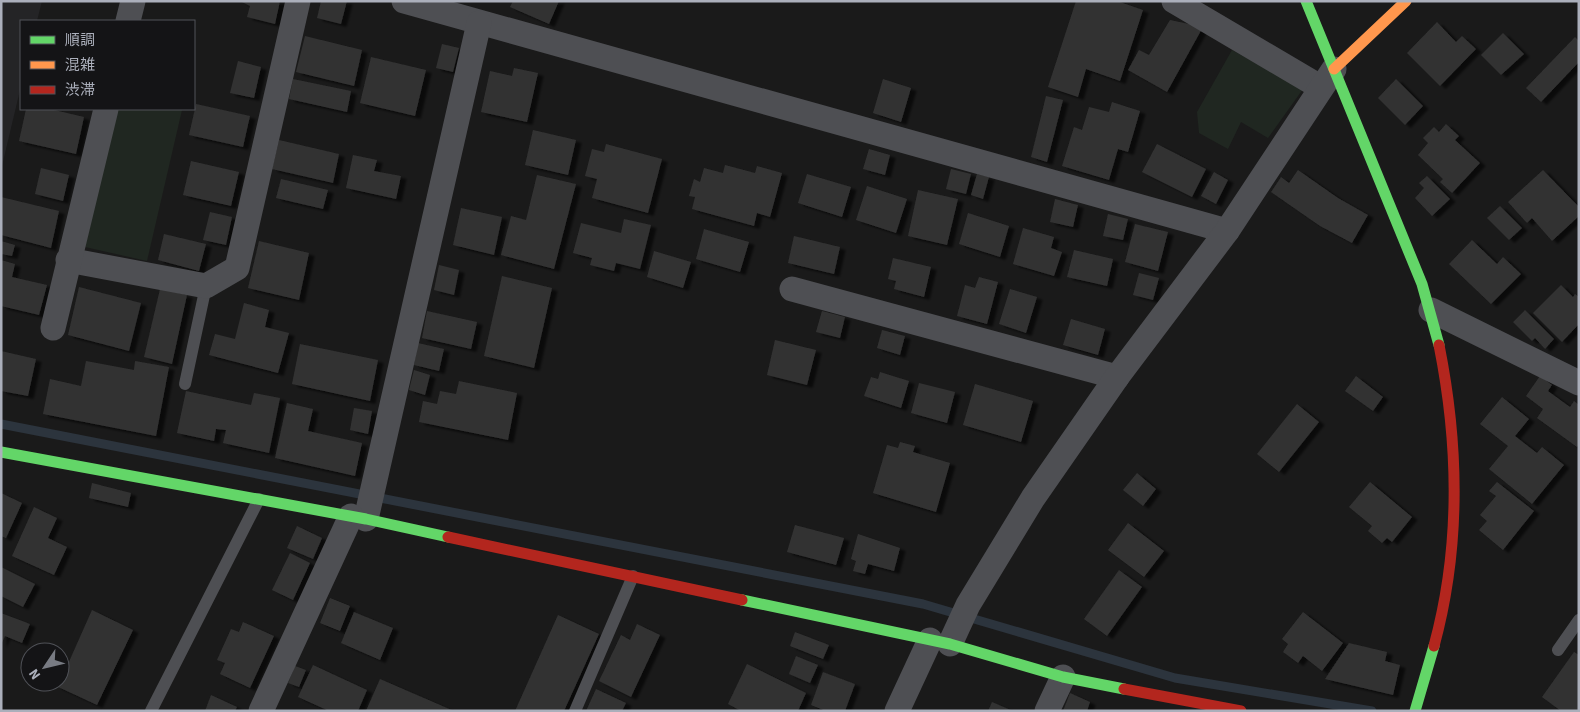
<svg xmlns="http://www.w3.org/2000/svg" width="1580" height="712" font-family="'Source Sans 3','Noto Sans JP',sans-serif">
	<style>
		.built { fill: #242426 }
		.green { fill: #202721 }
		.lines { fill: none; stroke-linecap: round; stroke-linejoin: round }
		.stream { stroke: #2c343d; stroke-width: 9 }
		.building { fill: #323232; filter: url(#shadow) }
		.lane { stroke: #4e4f53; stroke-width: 12 }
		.street { stroke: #4e4f53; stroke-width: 25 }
		.fast { stroke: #63d668; stroke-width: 11 }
		.slow { stroke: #ff974d; stroke-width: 11 }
		.jam { stroke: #b3261e; stroke-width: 11 }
	</style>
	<defs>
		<filter id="shadow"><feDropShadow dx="5.5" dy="3" stdDeviation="1" flood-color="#0009"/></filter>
	</defs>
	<rect width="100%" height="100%" fill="#1a1a1a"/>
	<path class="built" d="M 1,1 L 42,1 L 37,21 L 21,21 L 21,86 L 1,170 Z"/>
	<g class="green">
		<path d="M 1232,50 L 1303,89 L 1268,138 L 1241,122 L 1228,149 L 1199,133 L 1197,112 Z"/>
		<path d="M 117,109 L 182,110 L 147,261 L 85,247 Z"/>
	</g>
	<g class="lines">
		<path class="stream" d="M 1,424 L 923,604 L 1175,678 L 1372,711"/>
	</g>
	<g class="building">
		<path d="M 240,1 L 280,1 L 275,24 L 247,17 L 250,6 Z"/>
		<path d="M 321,1 L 347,1 L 341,24 L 317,18 Z"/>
		<path d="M 513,1 L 559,1 L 549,24 L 510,7 Z"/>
		<path d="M 1076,1 L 1117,1 L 1143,10 L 1120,81 L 1086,69 L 1078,97 L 1048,87 Z"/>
		<path d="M 1170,20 L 1203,27 L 1167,92 L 1128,70 L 1139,50 L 1149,55 Z"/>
		<path d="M 1437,22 L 1456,42 L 1462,36 L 1476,49 L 1440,86 L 1407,53 Z"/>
		<path d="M 1503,33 L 1524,54 L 1501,75 L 1481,55 Z"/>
		<path d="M 305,36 L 362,50 L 354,86 L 296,72 Z"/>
		<path d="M 1575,37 L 1579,41 L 1579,62 L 1541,102 L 1526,88 Z"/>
		<path d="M 442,44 L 459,48 L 453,72 L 436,68 Z"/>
		<path d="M 371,57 L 426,70 L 415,116 L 360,103 Z"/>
		<path d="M 238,61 L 261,67 L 254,98 L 230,93 Z"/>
		<path d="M 514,68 L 538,73 L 527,122 L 481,112 L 490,71 L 512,76 Z"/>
		<path d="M 293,79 L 351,91 L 347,112 L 289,99 Z"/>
		<path d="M 883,79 L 911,88 L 901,122 L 873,113 Z"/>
		<path d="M 1396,79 L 1423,106 L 1405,125 L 1378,98 Z"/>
		<path d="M 1046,96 L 1063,100 L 1047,162 L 1031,157 Z"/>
		<path d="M 1112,102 L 1140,111 L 1128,152 L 1118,149 L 1109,180 L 1062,166 L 1074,127 L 1082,130 L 1089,107 L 1109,112 Z"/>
		<path d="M 196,104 L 250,116 L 243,147 L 189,135 Z"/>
		<path d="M 26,109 L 50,109 L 84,117 L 76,154 L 19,141 Z"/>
		<path d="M 1446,124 L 1459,136 L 1455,140 L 1480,163 L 1452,193 L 1440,182 L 1443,179 L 1418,155 L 1428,143 L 1423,138 L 1434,127 L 1439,132 Z"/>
		<path d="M 533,130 L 576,140 L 568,175 L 525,165 Z"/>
		<path d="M 279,140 L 339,154 L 333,183 L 272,169 Z"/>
		<path d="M 606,144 L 662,159 L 648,213 L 592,198 L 597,179 L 585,176 L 592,149 L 604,152 Z"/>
		<path d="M 1157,144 L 1206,169 L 1192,197 L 1142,172 Z"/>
		<path d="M 869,149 L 890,155 L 885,175 L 863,169 Z"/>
		<path d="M 353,155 L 377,160 L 374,171 L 401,176 L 396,199 L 346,188 Z"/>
		<path d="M 191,161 L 239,172 L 231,206 L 183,195 Z"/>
		<path d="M 725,165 L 755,173 L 757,166 L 782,173 L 770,217 L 757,213 L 754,226 L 692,209 L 695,197 L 689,196 L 694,179 L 700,182 L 704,168 L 723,173 Z"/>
		<path d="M 41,168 L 69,175 L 63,201 L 35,194 Z"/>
		<path d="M 951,169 L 971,174 L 966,194 L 946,189 Z"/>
		<path d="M 1298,170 L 1338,198 L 1368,215 L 1352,243 L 1320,226 L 1271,192 L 1281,177 L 1289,183 Z"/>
		<path d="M 1543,170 L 1579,207 L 1579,216 L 1552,241 L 1532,218 L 1527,223 L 1508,202 Z"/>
		<path d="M 1214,172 L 1228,180 L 1216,204 L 1201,196 Z"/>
		<path d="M 807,174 L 851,187 L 842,217 L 798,203 Z"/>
		<path d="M 977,174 L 989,177 L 983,199 L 971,195 Z"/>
		<path d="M 537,175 L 576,184 L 554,269 L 501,255 L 511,216 L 526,220 Z"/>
		<path d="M 1427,176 L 1450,199 L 1432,216 L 1415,198 L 1424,188 L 1419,183 Z"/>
		<path d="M 281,179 L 328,190 L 323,209 L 276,198 Z"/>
		<path d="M 867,186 L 907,199 L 896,233 L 856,220 Z"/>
		<path d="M 918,190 L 958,199 L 947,245 L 908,236 Z"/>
		<path d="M 1,197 L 59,211 L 51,248 L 1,235 Z"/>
		<path d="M 1055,199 L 1078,205 L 1073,227 L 1050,222 Z"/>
		<path d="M 1500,206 L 1522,228 L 1509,240 L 1487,218 Z"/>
		<path d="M 461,208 L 502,217 L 494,255 L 453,245 Z"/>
		<path d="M 210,212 L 232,217 L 226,245 L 203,240 Z"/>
		<path d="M 968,213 L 1009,226 L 1000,257 L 959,244 Z"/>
		<path d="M 1108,214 L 1128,219 L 1123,240 L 1103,236 Z"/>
		<path d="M 624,219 L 651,225 L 640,269 L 616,263 L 614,271 L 590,265 L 592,258 L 573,253 L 581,223 L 621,233 Z"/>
		<path d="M 1135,224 L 1168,232 L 1158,271 L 1125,262 Z"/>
		<path d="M 1023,228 L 1054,237 L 1051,248 L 1062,252 L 1054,276 L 1013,264 Z"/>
		<path d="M 704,229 L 749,242 L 740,272 L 696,259 Z"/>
		<path d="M 164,234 L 206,244 L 199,271 L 158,260 Z"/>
		<path d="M 794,236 L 840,247 L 834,274 L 788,263 Z"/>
		<path d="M 1472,240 L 1497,264 L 1503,257 L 1521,274 L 1491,304 L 1449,264 Z"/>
		<path d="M 1,241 L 15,245 L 12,256 L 1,254 Z"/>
		<path d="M 259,241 L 309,253 L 299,300 L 248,288 Z"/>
		<path d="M 1074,250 L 1113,259 L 1107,286 L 1067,277 Z"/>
		<path d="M 654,251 L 691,262 L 683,288 L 647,277 Z"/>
		<path d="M 893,258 L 931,267 L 924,297 L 894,289 L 896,281 L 888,279 Z"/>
		<path d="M 1,260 L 15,264 L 12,277 L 47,285 L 39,315 L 1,306 Z"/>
		<path d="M 439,265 L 459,270 L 454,295 L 434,290 Z"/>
		<path d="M 1139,273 L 1159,278 L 1153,300 L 1133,295 Z"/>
		<path d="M 502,276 L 552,288 L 534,368 L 484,356 Z"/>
		<path d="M 979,277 L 998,282 L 987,324 L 957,316 L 965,285 L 975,288 Z"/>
		<path d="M 1561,285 L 1573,297 L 1575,294 L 1579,297 L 1579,324 L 1562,342 L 1533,313 Z"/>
		<path d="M 79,287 L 141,303 L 129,351 L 68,335 Z"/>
		<path d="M 160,289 L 187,295 L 172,364 L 144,357 Z"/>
		<path d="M 1010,289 L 1037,297 L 1026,333 L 999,324 Z"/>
		<path d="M 244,303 L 269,310 L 265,327 L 289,333 L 278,373 L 209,355 L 215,334 L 235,339 Z"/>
		<path d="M 1525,310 L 1554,339 L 1545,349 L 1535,338 L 1532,341 L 1513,322 Z"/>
		<path d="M 427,311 L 477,322 L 471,349 L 422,338 Z"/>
		<path d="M 822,311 L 845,317 L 840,338 L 816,332 Z"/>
		<path d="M 1071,319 L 1105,329 L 1098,355 L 1063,345 Z"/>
		<path d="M 882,330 L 905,336 L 900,355 L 877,348 Z"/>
		<path d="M 775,340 L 816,350 L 807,385 L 767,375 Z"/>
		<path d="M 418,343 L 444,349 L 439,371 L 414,365 Z"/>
		<path d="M 300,344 L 378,360 L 370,401 L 292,384 Z"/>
		<path d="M 1,351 L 36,359 L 28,396 L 1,391 Z"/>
		<path d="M 86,361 L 134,370 L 135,361 L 169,367 L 156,436 L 43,414 L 50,379 L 81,386 Z"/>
		<path d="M 414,370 L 430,375 L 425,395 L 409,390 Z"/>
		<path d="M 880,372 L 909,381 L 901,408 L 864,396 L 871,377 L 878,379 Z"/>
		<path d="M 1356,376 L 1383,397 L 1373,411 L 1345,391 Z"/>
		<path d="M 1540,376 L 1552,385 L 1548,391 L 1570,407 L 1574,401 L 1579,405 L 1579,445 L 1577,447 L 1537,418 L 1543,409 L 1526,396 Z"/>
		<path d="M 459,381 L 517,393 L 508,440 L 419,422 L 423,401 L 437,404 L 440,391 L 456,394 Z"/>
		<path d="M 919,383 L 955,392 L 947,423 L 911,413 Z"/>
		<path d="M 975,384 L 1033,401 L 1021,442 L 963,425 Z"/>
		<path d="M 186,391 L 251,405 L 254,393 L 280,398 L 269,453 L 223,443 L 226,430 L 216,429 L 214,441 L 177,433 Z"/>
		<path d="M 1502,397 L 1529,419 L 1515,436 L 1537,453 L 1542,447 L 1564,465 L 1532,504 L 1489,469 L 1508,446 L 1480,424 Z"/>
		<path d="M 287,403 L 313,409 L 308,431 L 362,443 L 355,476 L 275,458 Z"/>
		<path d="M 1297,404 L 1319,422 L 1279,472 L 1257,454 Z"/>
		<path d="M 354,408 L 372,411 L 368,434 L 350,430 Z"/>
		<path d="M 900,442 L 915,446 L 913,452 L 950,463 L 936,512 L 873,493 L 887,445 L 898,448 Z"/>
		<path d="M 1137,473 L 1156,489 L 1143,506 L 1123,490 Z"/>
		<path d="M 1370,482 L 1412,517 L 1392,542 L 1387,538 L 1382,543 L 1368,531 L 1372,526 L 1349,507 Z"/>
		<path d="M 1497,482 L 1534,511 L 1503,550 L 1479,530 L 1487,521 L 1480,515 L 1496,496 L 1489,491 Z"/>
		<path d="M 92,483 L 131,493 L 128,507 L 89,498 Z"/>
		<path d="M 1,493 L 22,503 L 6,538 L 1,536 Z"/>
		<path d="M 34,507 L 57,518 L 48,538 L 67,547 L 54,575 L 12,556 Z"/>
		<path d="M 1128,523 L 1164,551 L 1144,577 L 1108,550 Z"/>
		<path d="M 795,525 L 844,538 L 836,565 L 787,552 Z"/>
		<path d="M 297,526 L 322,538 L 313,559 L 287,548 Z"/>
		<path d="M 858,534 L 900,548 L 894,571 L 868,564 L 865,574 L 853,571 L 856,561 L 851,559 Z"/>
		<path d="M 290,553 L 310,563 L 293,600 L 272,590 Z"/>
		<path d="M 1,567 L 35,584 L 23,607 L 1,596 Z"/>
		<path d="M 1119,570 L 1142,587 L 1107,636 L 1084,619 Z"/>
		<path d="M 330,598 L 350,606 L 340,631 L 320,623 Z"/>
		<path d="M 92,610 L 133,630 L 97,705 L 56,686 L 60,682 Z"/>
		<path d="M 354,612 L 393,628 L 380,660 L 341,643 Z"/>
		<path d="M 1303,612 L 1343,643 L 1322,671 L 1303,656 L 1298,663 L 1283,652 L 1288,644 L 1282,639 Z"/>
		<path d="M 1,613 L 30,624 L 22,643 L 5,636 L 1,645 Z"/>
		<path d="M 558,615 L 599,634 L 564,711 L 515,711 Z"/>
		<path d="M 243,622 L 274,636 L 250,688 L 220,674 L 225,663 L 217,660 L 231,629 L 239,632 Z"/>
		<path d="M 637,624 L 660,635 L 631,697 L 599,681 L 621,635 L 630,640 Z"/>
		<path d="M 795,632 L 829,645 L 823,659 L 790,646 Z"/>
		<path d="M 1349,643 L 1387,652 L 1385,661 L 1400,665 L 1393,695 L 1325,679 Z"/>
		<path d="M 1574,652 L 1579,655 L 1579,711 L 1561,711 L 1542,697 Z"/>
		<path d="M 796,656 L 818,665 L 810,683 L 789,674 Z"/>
		<path d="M 747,664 L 806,693 L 798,711 L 741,711 L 728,704 Z"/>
		<path d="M 313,665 L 367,690 L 358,711 L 329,711 L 298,697 Z"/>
		<path d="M 295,666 L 306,670 L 299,687 L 288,683 Z"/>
		<path d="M 823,672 L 855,684 L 845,711 L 826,711 L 811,705 Z"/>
		<path d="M 380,679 L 454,711 L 366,711 Z"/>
		<path d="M 596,689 L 626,703 L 622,711 L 586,711 Z"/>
		<path d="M 1070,693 L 1090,702 L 1087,711 L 1063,711 Z"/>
		<path d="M 211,695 L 237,707 L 235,711 L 205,711 Z"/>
		<path d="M 992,702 L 1013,711 L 988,711 Z"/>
	</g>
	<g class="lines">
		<g class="lane">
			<path d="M 185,384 L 206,286"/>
			<path d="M 1558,650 L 1579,620"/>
			<path d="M 151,711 L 259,499"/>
			<path d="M 575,711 L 633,576"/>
		</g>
		<g class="street">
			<path d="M 404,1 L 1227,231"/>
			<path d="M 1174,1 L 1320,87"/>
			<path d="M 128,21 L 133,1"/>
			<path d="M 68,260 L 206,286 L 237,268 L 298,1"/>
			<path d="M 792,289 L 1117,377"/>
			<path d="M 1431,310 L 1579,383"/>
			<path d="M 53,328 L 106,109"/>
			<path d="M 366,519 L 479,23"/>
			<path d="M 950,644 L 968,605 L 1033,498 L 1117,377 L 1227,231 L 1334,69"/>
			<path d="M 261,711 L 351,516"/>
			<path d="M 897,711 L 930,640"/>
			<path d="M 1047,711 L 1063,677"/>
		</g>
		<g class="fast">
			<path d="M 1306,1 L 1422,284 L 1439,345"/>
			<path d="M 1,452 L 366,519 L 448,537"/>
			<path d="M 742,600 L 950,644 L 1063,677 L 1124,689"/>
			<path d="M 1415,711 L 1434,646"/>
		</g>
		<path class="slow" d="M 1334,69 L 1406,1"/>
		<g class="jam">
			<path d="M 448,537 L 742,600"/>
			<path d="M 1434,646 C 1461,547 1459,445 1439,345"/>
			<path d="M 1124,689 L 1241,711"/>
		</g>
	</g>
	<rect width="1580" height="712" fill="none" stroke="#abafbb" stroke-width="5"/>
	<rect x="20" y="20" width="175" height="90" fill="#141416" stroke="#505258"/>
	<rect x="30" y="36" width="25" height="8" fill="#63d668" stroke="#505258"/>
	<text x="65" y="45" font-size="15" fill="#abafbb">順調</text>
	<rect x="30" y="61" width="25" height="8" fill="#ff974d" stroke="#505258"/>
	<text x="65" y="70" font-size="15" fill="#abafbb">混雑</text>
	<rect x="30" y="86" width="25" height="8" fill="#b3261e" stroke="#505258"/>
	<text x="65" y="95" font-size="15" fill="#abafbb">渋滞</text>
	<g transform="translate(45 667) rotate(235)"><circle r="24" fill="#141416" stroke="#505258"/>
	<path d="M0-4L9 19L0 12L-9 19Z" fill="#787b83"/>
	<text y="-8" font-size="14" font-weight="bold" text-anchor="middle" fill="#abafbb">N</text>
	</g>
</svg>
